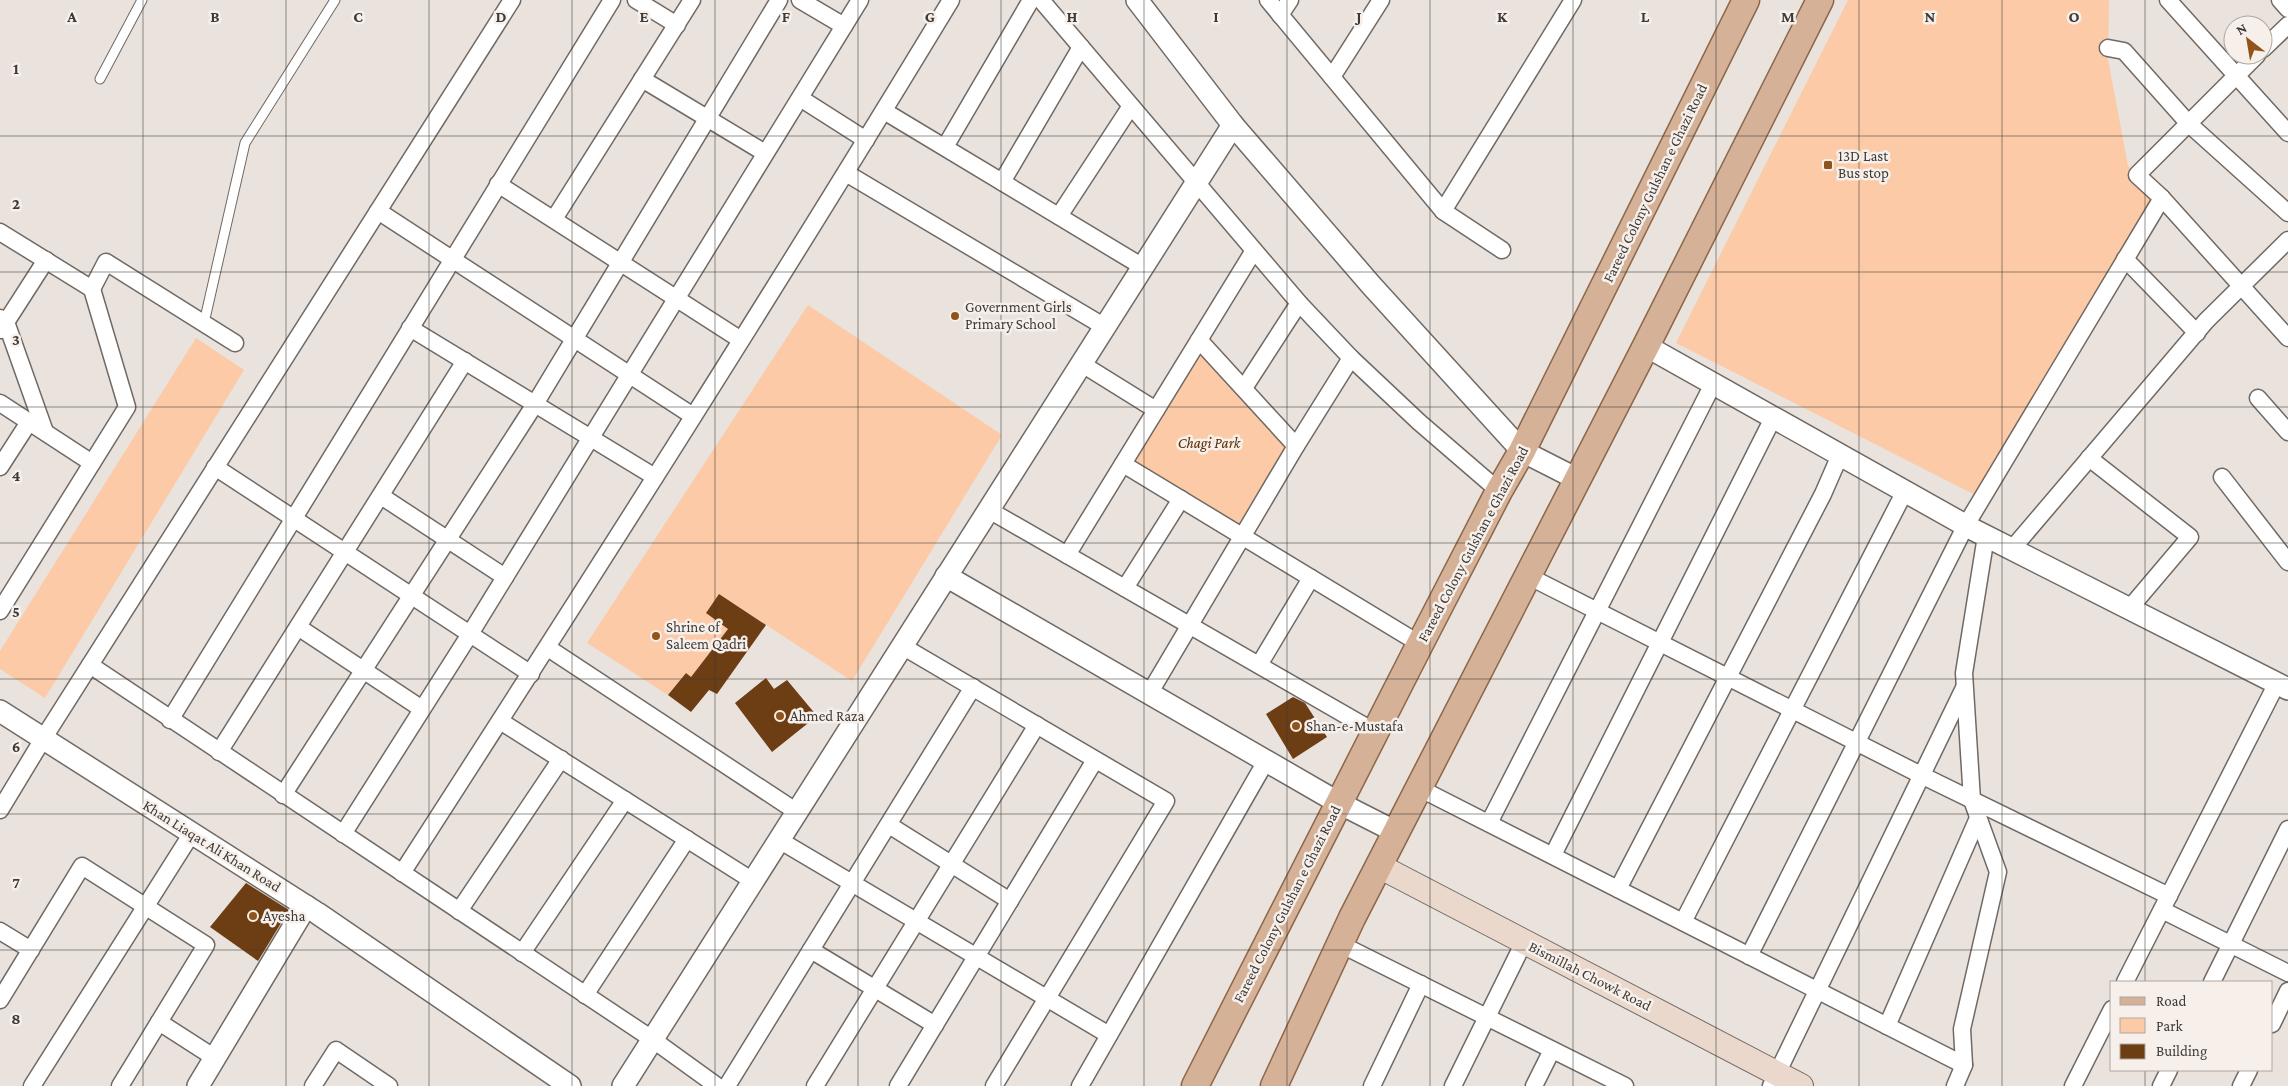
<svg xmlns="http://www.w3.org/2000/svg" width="2288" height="1086" font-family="'Crimson Pro',serif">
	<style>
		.green { fill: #fccaa6 }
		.building { fill: #6d3d14 }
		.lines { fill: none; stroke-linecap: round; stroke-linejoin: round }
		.service-casing { stroke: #706964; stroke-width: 11 }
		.minor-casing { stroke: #706964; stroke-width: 19 }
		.tertiary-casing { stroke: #706964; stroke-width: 24 }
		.secondary-casing { stroke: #706964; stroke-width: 26 }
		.primary-casing { stroke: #8c6648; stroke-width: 29 }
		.service { stroke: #fff; stroke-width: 9 }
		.minor { stroke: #fff; stroke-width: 16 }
		.tertiary { stroke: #fff; stroke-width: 21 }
		.secondary { stroke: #e9d8cb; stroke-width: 24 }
		.primary { stroke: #d4b197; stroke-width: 26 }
		.grid { fill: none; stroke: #3d3a37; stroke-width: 1; stroke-opacity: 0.55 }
		.poi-dot { fill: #92531b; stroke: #f7efea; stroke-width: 2 }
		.labels { text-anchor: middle; stroke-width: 5; stroke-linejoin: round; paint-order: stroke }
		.poi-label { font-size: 15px; fill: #3d3a37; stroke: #f7efea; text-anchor: start }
		.street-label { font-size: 15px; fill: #3d3a37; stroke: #f7efea }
		.park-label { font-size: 15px; font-style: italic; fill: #582c01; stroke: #f7efea }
		.grid-label { font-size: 16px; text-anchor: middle; font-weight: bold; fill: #3d3a37; stroke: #f7efea; stroke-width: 5; stroke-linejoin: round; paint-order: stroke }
	</style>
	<rect width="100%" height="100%" fill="#eae2dd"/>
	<g class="green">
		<path d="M 1848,0 L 2109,0 L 2108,59 L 2128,166 L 2162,198 L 1981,498 L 1676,343 Z"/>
		<path d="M 808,305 L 1002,435 L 852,681 L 719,594 L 706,613 L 728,629 L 691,677 L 686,673 L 668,695 L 587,643 Z"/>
		<path d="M 196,338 L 244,370 L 45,698 L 0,669 L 0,651 Z"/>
		<path d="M 1199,340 L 1296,446 L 1243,536 L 1123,464 Z"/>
	</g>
	<g class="building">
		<path d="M 719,594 L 766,625 L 717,694 L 709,690 L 691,712 L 668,695 L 686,673 L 691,677 L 728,629 L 706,613 Z"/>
		<path d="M 766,678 L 774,689 L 787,680 L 817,716 L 772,752 L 735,703 Z"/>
		<path d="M 1293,697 L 1305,703 L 1327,737 L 1293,759 L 1266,714 Z"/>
		<path d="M 246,883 L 289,910 L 258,961 L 210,927 Z"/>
	</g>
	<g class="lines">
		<g class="service-casing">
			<g id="service">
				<path d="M 100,79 L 142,0"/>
				<path d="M 204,323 L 245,143 L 335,0"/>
			</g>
		</g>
		<g class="minor-casing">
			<g id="minor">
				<path d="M 636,0 L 677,25"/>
				<path d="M 800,0 L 844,26"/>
				<path d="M 1041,0 L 1299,303 L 1351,358 L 1419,422 L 1499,491"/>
				<path d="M 1268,0 L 1443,211 L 1502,250"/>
				<path d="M 2168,0 L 2288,133"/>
				<path d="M 2280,0 L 2288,9"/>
				<path d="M 1280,15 L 1290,0"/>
				<path d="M 2108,48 L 2124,51 L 2189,124 L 2288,213"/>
				<path d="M 2263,49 L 2288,25"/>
				<path d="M 2257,55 L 2137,175 L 2162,198 L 2288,338"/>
				<path d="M 1332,77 L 1381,0"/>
				<path d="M 642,79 L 765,153"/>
				<path d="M 800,98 L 866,140"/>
				<path d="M 884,111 L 1143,267"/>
				<path d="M 945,147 L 1031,0"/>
				<path d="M 846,173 L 1105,327"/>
				<path d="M 1002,182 L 1081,47"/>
				<path d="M 498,184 L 741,340"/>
				<path d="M 378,211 L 693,416"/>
				<path d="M 1443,211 L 1573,0"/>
				<path d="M 1059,216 L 1131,106"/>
				<path d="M 554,219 L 692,0"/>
				<path d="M 0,232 L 92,289 L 106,262 L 235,343"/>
				<path d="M 2125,259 L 2197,333"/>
				<path d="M 0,318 L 6,322 L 45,432"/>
				<path d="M 410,328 L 655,477"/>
				<path d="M 1,330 L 46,260"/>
				<path d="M 1199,340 L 1296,446"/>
				<path d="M 1082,364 L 1156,410"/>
				<path d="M 1244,388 L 1299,303"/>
				<path d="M 2258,398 L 2288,432"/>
				<path d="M 0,403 L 92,463"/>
				<path d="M 2089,458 L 2190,537 L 2129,609"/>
				<path d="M 1123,464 L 1420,644"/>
				<path d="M 0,467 L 29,422"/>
				<path d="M 215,467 L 531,674"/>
				<path d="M 2222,477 L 2288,562"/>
				<path d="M 381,496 L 505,577"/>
				<path d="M 989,510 L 1375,732"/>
				<path d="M 2012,549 L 2206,321 L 2288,240"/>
				<path d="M 1067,555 L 1253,252"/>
				<path d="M 1528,576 L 1921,775 L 2169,896"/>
				<path d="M 1125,588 L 1181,499"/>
				<path d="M 0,611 L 127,407 L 92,289"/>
				<path d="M 298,627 L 422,709"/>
				<path d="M 902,646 L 1166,801 L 994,1086"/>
				<path d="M 548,648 L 797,812"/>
				<path d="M 90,665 L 652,1039 L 717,1086"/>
				<path d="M 1259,665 L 1311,578"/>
				<path d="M 1149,694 L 1296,446 L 1351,358"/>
				<path d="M 170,720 L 612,0"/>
				<path d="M 500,721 L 753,881"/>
				<path d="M 219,752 L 465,361"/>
				<path d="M 1419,788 L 1964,1065"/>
				<path d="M 283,795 L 535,404 L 779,0"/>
				<path d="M 0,810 L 43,739 L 512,0"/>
				<path d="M 1489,823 L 1713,384"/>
				<path d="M 889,825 L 1010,901"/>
				<path d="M 343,834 L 470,634 L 860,0"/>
				<path d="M 779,840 L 1109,1035"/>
				<path d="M 1553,855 L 1773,418"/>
				<path d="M 402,873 C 588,584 773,294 951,0"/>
				<path d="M 1618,889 L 1823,494 L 1840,455"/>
				<path d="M 2162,910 L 2288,973"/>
				<path d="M 459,911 L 561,759"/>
				<path d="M 1683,922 L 1905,491"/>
				<path d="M 0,931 L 31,950"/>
				<path d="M 1340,944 L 1625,1086"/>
				<path d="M 811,950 L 935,1025"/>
				<path d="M 522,953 L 625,800"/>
				<path d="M 1749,956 L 1966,525 L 2162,198"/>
				<path d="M 2125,982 L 2277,683"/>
				<path d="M 2212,982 L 2288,829"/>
				<path d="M 585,995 L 687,839"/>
				<path d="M 0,1000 L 82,866 L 206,945 L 120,1086"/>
				<path d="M 159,1022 L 215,1058"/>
				<path d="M 2272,1024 L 2288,991"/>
				<path d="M 1887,1026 L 1978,818"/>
				<path d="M 32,1086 L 192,833"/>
				<path d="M 313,1086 L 336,1050 L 389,1086"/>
				<path d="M 727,1086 L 973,687"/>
				<path d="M 815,1086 L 1037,725"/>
				<path d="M 898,1086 L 1095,760"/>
				<path d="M 1080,1086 L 1266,761"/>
				<path d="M 1372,1086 L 1421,984"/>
				<path d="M 1453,1086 L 1524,942"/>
				<path d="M 1534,1086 L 1552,1050"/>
				<path d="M 1771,1086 L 1964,688"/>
				<path d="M 1955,1086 L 1964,1065 L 1962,1029 L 1998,872 L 1972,800 L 1964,673 L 1986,536"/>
				<path d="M 2073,1086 L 2112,1009"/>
				<path d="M 2161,1086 L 2169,1070"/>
				<path d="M 2241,1086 L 2249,1070"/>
			</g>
		</g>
		<g class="tertiary-casing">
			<g id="tertiary">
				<path d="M 1137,0 L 1233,125 L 1371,285 L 1522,451 L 1577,479"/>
				<path d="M 1646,346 L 1972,529 L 2288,689"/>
				<path d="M 946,576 L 1339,803 L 1396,832"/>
				<path d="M 0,711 L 317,913 L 570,1086"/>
				<path d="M 198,1086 L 306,906"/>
				<path d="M 623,1086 L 1233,125"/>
			</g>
		</g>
		<g class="secondary-casing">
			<path id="secondary" d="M 1379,866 L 1801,1086"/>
		</g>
		<g class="primary-casing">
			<g id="primary">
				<path d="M 1195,1086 L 1420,644 L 1499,491 L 1522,451 L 1746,0"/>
				<path d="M 1274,1086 L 1352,918 L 1646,346 L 1820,0"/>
			</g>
		</g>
		<use href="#service" class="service"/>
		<use href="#minor" class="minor"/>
		<use href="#tertiary" class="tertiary"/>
		<use href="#secondary" class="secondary"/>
		<use href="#primary" class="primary"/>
	</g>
	<path class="grid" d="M 143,0 L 143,1086M 286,0 L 286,1086M 429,0 L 429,1086M 572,0 L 572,1086M 715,0 L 715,1086M 858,0 L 858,1086M 1001,0 L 1001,1086M 1144,0 L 1144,1086M 1287,0 L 1287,1086M 1430,0 L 1430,1086M 1573,0 L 1573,1086M 1716,0 L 1716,1086M 1859,0 L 1859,1086M 2002,0 L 2002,1086M 2145,0 L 2145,982M 0,136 L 2288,136M 0,272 L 2288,272M 0,407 L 2288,407M 0,543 L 2288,543M 0,679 L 2288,679M 0,814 L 2288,814M 0,950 L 2288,950M 2145,1070 L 2145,1086"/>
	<g class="poi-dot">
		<rect x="1823" y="160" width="10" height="10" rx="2.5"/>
		<circle cx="955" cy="316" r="5"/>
		<circle cx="656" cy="636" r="5"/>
		<circle cx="780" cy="716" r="5"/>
		<circle cx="1296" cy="726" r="5"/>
		<circle cx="253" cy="916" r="5"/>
	</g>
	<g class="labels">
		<g class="poi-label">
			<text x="1838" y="161">13D Last<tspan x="1838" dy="17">Bus stop</tspan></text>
			<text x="965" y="312">Government Girls<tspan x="965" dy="17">Primary School</tspan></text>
			<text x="666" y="632">Shrine of<tspan x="666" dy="17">Saleem Qadri</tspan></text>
			<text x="790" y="721">Ahmed Raza</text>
			<text x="1306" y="731">Shan-e-Mustafa</text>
			<text x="263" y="921">Ayesha</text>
		</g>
		<g class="street-label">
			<text transform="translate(1655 183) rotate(-64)" y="5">Fareed Colony Gulshan e Ghazi Road</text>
			<text transform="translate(1473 544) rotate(-62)" y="5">Fareed Colony Gulshan e Ghazi Road</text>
			<text transform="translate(212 846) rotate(32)" y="5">Khan Liaqat Ali Khan Road</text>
			<text transform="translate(1287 904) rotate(-63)" y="5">Fareed Colony Gulshan e Ghazi Road</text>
			<text transform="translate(1590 976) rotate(27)" y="5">Bismillah Chowk Road</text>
		</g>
		<g class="park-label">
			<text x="1209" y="448">Chagi Park</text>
		</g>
	</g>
	<g class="grid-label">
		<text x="72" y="22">A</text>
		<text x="215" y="22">B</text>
		<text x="358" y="22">C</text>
		<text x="501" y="22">D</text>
		<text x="644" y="22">E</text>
		<text x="786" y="22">F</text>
		<text x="930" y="22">G</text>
		<text x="1072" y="22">H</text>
		<text x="1216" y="22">I</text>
		<text x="1359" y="22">J</text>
		<text x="1502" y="22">K</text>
		<text x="1645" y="22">L</text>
		<text x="1788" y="22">M</text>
		<text x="1930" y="22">N</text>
		<text x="2074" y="22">O</text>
		<text x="16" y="74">1</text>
		<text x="16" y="209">2</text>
		<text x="16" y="345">3</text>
		<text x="16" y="481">4</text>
		<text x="16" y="617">5</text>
		<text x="16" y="752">6</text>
		<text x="16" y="888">7</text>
		<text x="16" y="1024">8</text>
	</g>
	<rect x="2110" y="981" width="162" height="90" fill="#f7efea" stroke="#ada7a2"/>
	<rect x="2120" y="997" width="25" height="8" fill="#d4b197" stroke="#ada7a2"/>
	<text x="2156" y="1006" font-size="15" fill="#3d3a37">Road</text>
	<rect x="2120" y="1018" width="25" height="15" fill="#fccaa6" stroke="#ada7a2"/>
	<text x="2156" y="1031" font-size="15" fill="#3d3a37">Park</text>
	<rect x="2120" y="1044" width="25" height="15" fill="#6d3d14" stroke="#ada7a2"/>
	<text x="2156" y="1056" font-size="15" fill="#3d3a37">Building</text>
	<g transform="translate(2248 40) rotate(329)"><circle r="24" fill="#f7efea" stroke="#ada7a2"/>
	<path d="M0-4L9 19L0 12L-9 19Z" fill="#92531b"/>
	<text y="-8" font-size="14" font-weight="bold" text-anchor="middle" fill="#3d3a37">N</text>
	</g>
</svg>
